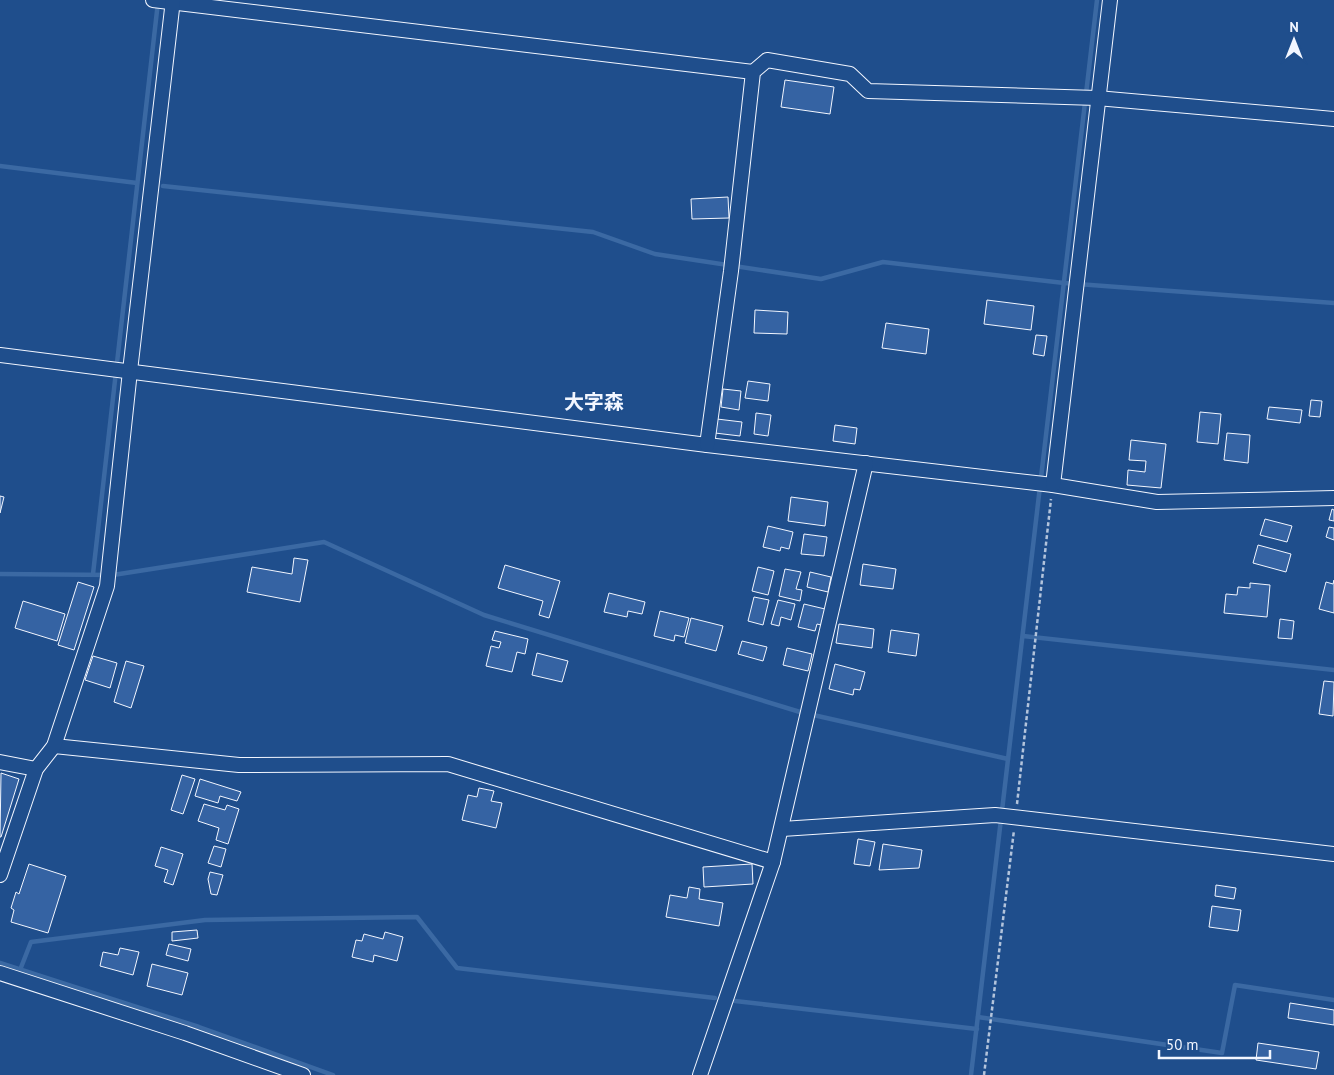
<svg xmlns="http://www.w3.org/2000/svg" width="1334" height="1075" font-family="'PT Sans','Noto Sans JP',sans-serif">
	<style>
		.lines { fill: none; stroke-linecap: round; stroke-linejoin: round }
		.stream { stroke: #3b69a3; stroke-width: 4.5 }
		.building { fill: #3563a3; stroke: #f2f6ff }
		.street-casing { stroke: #f2f6ff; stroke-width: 16 }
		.path { stroke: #b3c4dc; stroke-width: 2.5; stroke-dasharray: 4 2.5; stroke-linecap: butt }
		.street { stroke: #1f4e8c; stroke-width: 14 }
		.labels { text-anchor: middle; stroke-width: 4; stroke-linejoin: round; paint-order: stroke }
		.quarter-label { font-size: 20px; font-weight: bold; fill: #f2f6ff; stroke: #1f4e8c }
	</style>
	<rect width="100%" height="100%" fill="#1f4e8c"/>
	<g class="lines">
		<g class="stream">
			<path d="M 0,166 L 137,183"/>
			<path d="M 163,186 L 593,232 L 655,254 L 821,279 L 883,262 L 1064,283 L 1334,303"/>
			<path d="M 0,574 L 113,575 L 324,542 L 484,615 L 800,712 L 1008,759"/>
			<path d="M 93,574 L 158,2"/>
			<path d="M 1023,636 L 1334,670"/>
			<path d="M 0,963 L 199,1027 L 333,1075"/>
			<path d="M 20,970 L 31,942 L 205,920 L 417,917 L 457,968 L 715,998"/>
			<path d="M 735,1001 L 977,1029"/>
			<path d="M 978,1017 L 1222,1053 L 1235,985 L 1334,1000"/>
			<path d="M 971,1075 L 1097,0"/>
		</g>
	</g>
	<g class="building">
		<path d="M 785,80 L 834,87 L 830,114 L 781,107 Z"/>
		<path d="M 728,197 L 729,218 L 692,219 L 691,199 Z"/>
		<path d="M 987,300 L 1034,306 L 1031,330 L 984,324 Z"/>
		<path d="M 755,310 L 788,312 L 787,334 L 754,333 Z"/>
		<path d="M 886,323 L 929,329 L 926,354 L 882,348 Z"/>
		<path d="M 1036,335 L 1047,336 L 1044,356 L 1033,354 Z"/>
		<path d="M 748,381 L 770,384 L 768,401 L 745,398 Z"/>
		<path d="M 723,389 L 741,391 L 739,410 L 721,407 Z"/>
		<path d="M 1311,400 L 1322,401 L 1320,417 L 1309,416 Z"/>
		<path d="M 1269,407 L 1302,410 L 1300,423 L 1267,419 Z"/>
		<path d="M 1200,412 L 1221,414 L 1218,444 L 1197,442 Z"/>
		<path d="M 756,413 L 771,415 L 768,436 L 754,434 Z"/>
		<path d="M 717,419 L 742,422 L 740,436 L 715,433 Z"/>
		<path d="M 835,425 L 857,428 L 855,444 L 833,441 Z"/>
		<path d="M 1227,433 L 1250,435 L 1248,463 L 1224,460 Z"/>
		<path d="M 1131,440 L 1166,444 L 1161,488 L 1127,485 L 1128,470 L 1145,472 L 1146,461 L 1129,460 Z"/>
		<path d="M 0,496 L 4,497 L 0,513 Z"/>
		<path d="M 791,497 L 828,502 L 825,526 L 788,521 Z"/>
		<path d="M 1332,509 L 1334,510 L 1334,521 L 1329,520 Z"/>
		<path d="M 1265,519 L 1292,526 L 1287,542 L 1260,535 Z"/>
		<path d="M 768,526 L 793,532 L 789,549 L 781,547 L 780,551 L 763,547 Z"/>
		<path d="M 1329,527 L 1334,528 L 1334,540 L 1326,537 Z"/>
		<path d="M 804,534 L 827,537 L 824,556 L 801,554 Z"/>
		<path d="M 1258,545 L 1291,554 L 1286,572 L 1253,563 Z"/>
		<path d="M 294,558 L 308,560 L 300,602 L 247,592 L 252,567 L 292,574 Z"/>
		<path d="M 863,564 L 896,569 L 893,589 L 860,585 Z"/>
		<path d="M 505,565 L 560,581 L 549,618 L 539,615 L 543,601 L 498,588 Z"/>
		<path d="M 758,567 L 774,571 L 768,595 L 752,591 Z"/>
		<path d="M 785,569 L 801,572 L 796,589 L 802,590 L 800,601 L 779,596 Z"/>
		<path d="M 810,572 L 831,577 L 828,592 L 807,587 Z"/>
		<path d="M 1334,580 L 1334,613 L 1319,609 L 1326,582 L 1333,584 Z"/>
		<path d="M 78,582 L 94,587 L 74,650 L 58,645 Z"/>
		<path d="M 1250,583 L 1270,585 L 1267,617 L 1224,613 L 1226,594 L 1237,595 L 1238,587 L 1250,588 Z"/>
		<path d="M 609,593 L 645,602 L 642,614 L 628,611 L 627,617 L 604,612 Z"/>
		<path d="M 754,597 L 769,600 L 763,625 L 748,621 Z"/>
		<path d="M 778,600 L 795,604 L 791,620 L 781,617 L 779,626 L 771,624 Z"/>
		<path d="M 23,601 L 65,614 L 57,641 L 15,628 Z"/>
		<path d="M 804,604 L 825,609 L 821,625 L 817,624 L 815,631 L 798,627 Z"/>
		<path d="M 660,611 L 689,618 L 684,637 L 675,635 L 674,641 L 654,636 Z"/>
		<path d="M 691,618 L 723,626 L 716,651 L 685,643 Z"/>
		<path d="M 1280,619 L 1294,621 L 1292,639 L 1278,638 Z"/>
		<path d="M 839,624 L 874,629 L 872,648 L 836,643 Z"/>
		<path d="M 891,630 L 919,634 L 916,656 L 888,652 Z"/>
		<path d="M 495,631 L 528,639 L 525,654 L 517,652 L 512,672 L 486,666 L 491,646 L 499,648 L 501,642 L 492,640 Z"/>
		<path d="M 742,641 L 767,647 L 763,661 L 738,654 Z"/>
		<path d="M 787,648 L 812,654 L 808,671 L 783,665 Z"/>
		<path d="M 537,653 L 568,661 L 562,682 L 532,675 Z"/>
		<path d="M 93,656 L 117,663 L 110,688 L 85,680 Z"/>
		<path d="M 126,661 L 144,666 L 131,708 L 114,702 Z"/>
		<path d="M 835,664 L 865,672 L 860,690 L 854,689 L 853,695 L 829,689 Z"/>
		<path d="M 1324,681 L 1334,682 L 1333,716 L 1319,714 Z"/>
		<path d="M 1,773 L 19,779 L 1,837 L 0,837 Z"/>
		<path d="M 182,775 L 195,779 L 183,814 L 171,810 Z"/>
		<path d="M 200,779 L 241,792 L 237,801 L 220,796 L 218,803 L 195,796 Z"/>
		<path d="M 479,788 L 494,791 L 491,801 L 502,803 L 496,828 L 462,820 L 468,795 L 477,797 Z"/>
		<path d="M 204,804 L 225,810 L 227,805 L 239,809 L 228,844 L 216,840 L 219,828 L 198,821 Z"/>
		<path d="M 858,839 L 875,842 L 870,866 L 854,864 Z"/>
		<path d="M 883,844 L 922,850 L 919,868 L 879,870 Z"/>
		<path d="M 214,846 L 226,849 L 221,867 L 208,863 Z"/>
		<path d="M 161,847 L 183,854 L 173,885 L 164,882 L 168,870 L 155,866 Z"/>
		<path d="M 29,864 L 66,876 L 48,933 L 11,922 L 14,910 L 11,908 L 16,892 L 19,894 Z"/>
		<path d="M 752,864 L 753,884 L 704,887 L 703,867 Z"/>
		<path d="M 210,872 L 223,875 L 217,895 L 211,894 L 208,879 Z"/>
		<path d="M 1216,885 L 1236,888 L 1234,899 L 1215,896 Z"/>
		<path d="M 689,887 L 700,889 L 699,899 L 723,903 L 719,926 L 666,917 L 670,895 L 687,898 Z"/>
		<path d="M 1212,906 L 1241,910 L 1238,931 L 1209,927 Z"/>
		<path d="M 197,930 L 198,938 L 172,941 L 172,932 Z"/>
		<path d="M 385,932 L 403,937 L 397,961 L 374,955 L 373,962 L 352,957 L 356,940 L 362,941 L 364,934 L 383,939 Z"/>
		<path d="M 169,944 L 191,949 L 188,961 L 166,955 Z"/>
		<path d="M 120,948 L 139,952 L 133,975 L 100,966 L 103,952 L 118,955 Z"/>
		<path d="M 152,964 L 188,973 L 182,995 L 147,986 Z"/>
		<path d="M 1290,1003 L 1334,1010 L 1334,1025 L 1288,1018 Z"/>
		<path d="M 1258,1043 L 1319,1052 L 1316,1069 L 1256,1060 Z"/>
	</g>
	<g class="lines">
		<g class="street-casing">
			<g id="street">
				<path d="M 153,0 L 753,72"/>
				<path d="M 0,355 L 707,445 L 1053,485 L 1157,502 L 1334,498"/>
				<path d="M 707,445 L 731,271 L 753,72 L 767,60 L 850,74 L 868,91 L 1097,98 L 1334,119"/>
				<path d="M 1053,485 L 1110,0"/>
				<path d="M 54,746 L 239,765 L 448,764 L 773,862"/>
				<path d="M 0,762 L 36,769"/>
				<path d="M 782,829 L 995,815 L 1334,854"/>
				<path d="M 0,875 L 36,769 L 54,746 L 107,586 L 130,371 L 173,0"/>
				<path d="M 0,973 L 185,1033 L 303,1075"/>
				<path d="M 700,1075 L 773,862 L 866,463"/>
			</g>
		</g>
		<g class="path">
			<path d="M 1017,804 L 1051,499"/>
			<path d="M 984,1075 L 1014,830"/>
		</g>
		<use href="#street" class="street"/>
	</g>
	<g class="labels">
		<g class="quarter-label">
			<text x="594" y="409">大字森</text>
		</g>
	</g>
	<g transform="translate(1294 40)" stroke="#1f4e8c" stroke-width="4" paint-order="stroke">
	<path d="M0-4L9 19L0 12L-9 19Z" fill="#f2f6ff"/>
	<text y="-8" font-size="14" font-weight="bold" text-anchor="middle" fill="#f2f6ff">N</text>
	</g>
	<path d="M1159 1050v8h111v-8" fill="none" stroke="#f2f6ff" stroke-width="2.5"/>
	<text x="1166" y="1050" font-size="15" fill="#f2f6ff" stroke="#1f4e8c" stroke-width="4" paint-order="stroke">50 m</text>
</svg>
